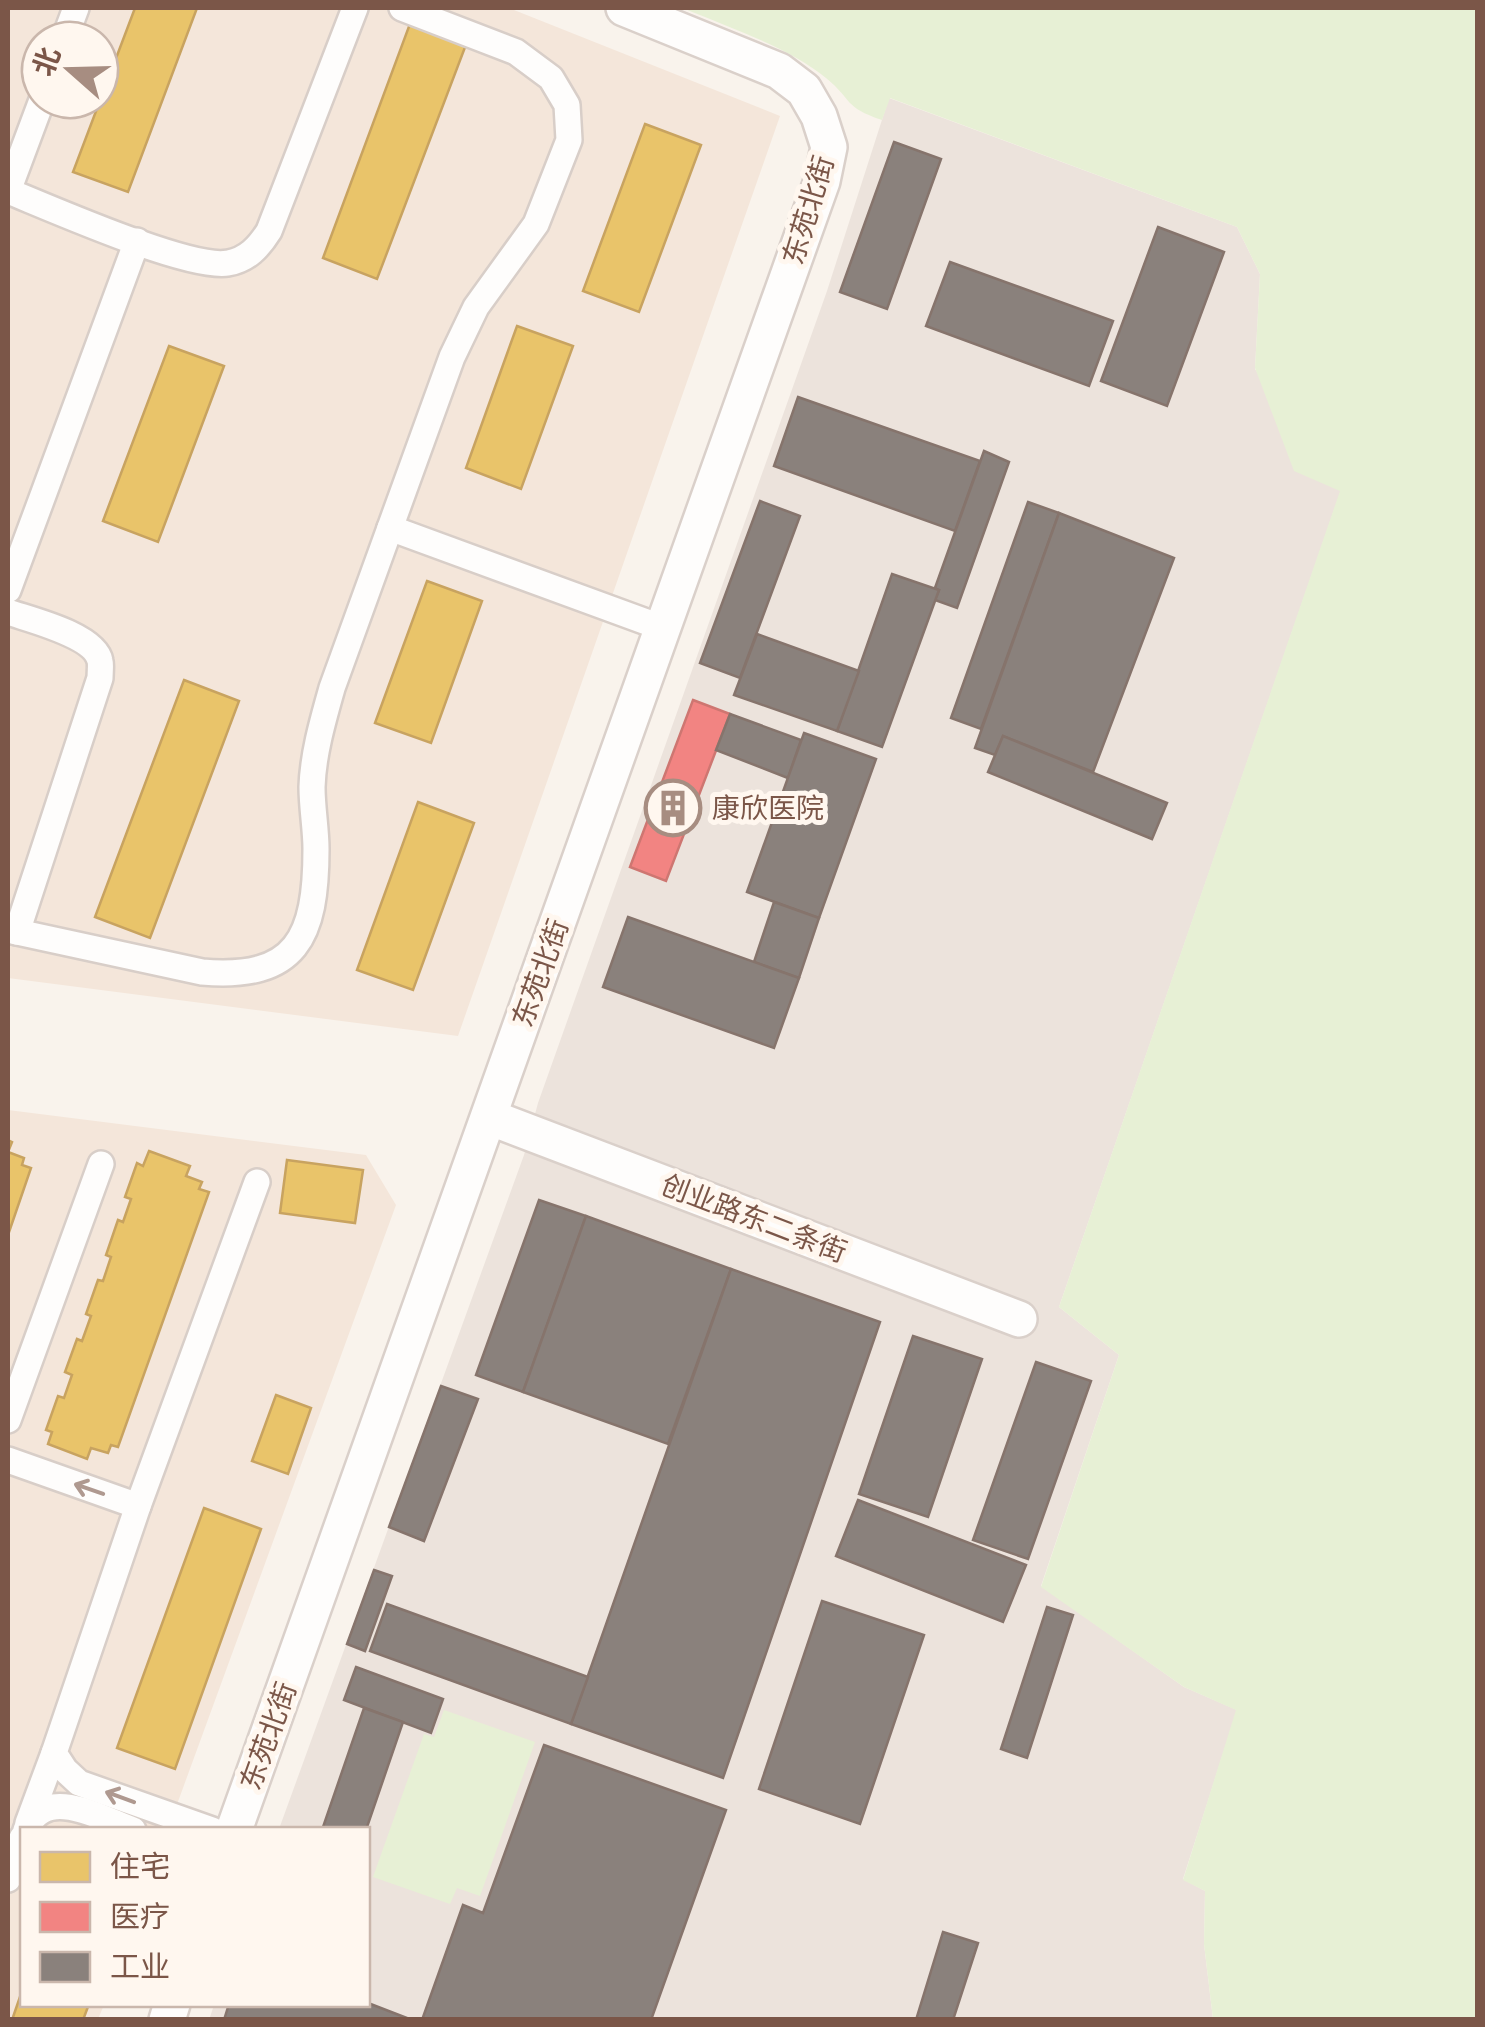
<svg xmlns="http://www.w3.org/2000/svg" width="1485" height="2027" font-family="Roboto,'Noto Sans SC',sans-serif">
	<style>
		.residential { fill: #f4e6da; fill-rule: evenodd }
		.industrial { fill: #ece3dc }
		.green { fill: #e7f0d5 }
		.homes { fill: #e9c46a; stroke: #c8a360; stroke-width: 2.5 }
		.health { fill: #f28482; stroke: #ce7671; stroke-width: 2.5 }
		.industry { fill: #8a817c; stroke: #86746c; stroke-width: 2.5 }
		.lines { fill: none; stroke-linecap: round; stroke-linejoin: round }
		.street-casing { stroke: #d8cec8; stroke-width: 30 }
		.secondary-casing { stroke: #dad0ca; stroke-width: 40 }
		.street { stroke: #fefdfc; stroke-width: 25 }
		.secondary { stroke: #fefdfc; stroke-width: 35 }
		.oneway { stroke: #af9990 }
		.labels { text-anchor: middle; stroke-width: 10; stroke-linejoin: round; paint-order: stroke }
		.street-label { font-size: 28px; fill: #7b5648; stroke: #fff7ef }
		.poi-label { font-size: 28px; fill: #7b5648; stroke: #fff7ef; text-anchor: start }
	</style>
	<rect width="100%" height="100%" fill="#f9f3ec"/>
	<g class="residential">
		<path d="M 8,8 L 509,8 L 780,116 L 458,1036 L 8,978 ZM 40,40 L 100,40 L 100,100 L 40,100 Z"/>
		<path d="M 8,1110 L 366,1155 L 396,1205 L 168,1829 L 22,1830 L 22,2004 L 104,2005 L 98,2019 L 8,2019 Z"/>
	</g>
	<path class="industrial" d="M 889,98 L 1237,227 L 1260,274 L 1255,369 L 1341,490 L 1059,1307 L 1119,1355 L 1041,1586 L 1184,1687 L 1237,1710 L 1183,1879 L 1205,1891 L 1204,1944 L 1213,2019 L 209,2020 L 214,2005 L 368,2004 L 368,1830 L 279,1829 L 524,1155 L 538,1103 L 827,291 Z"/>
	<g class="green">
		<path d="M 683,8 L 1477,8 L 1477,2019 L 1213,2019 L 1204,1944 L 1205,1891 L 1183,1880 L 1236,1710 L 1184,1687 L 1041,1587 L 1119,1355 L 1059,1307 L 1340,491 L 1294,471 L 1255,368 L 1260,274 L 1237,227 L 890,98 L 882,120 C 843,107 853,100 826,78 C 789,47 727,27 683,8 Z"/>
		<path d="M 444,1710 L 535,1742 L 480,1896 L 457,1888 L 450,1904 L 373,1877 L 424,1734 L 434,1737 Z"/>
	</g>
	<g class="homes">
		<path d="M 135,8 L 197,8 L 128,192 L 73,172 Z"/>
		<path d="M 411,21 L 467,42 L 377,279 L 323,258 Z"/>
		<path d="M 645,124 L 701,145 L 639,312 L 583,291 Z"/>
		<path d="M 517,326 L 573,346 L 521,489 L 466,468 Z"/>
		<path d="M 169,346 L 224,366 L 158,542 L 103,521 Z"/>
		<path d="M 427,581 L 482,601 L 431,743 L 375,723 Z"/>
		<path d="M 184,680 L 239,701 L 150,938 L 95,917 Z"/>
		<path d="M 418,802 L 474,823 L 413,990 L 357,970 Z"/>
		<path d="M 8,1140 L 12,1142 L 8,1152 L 24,1158 L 22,1165 L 31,1168 L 8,1235 Z"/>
		<path d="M 149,1151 L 190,1166 L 186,1176 L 202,1182 L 199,1189 L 209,1192 L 118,1447 L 111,1445 L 108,1453 L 91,1448 L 87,1459 L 48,1444 L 52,1432 L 46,1430 L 58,1396 L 64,1398 L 72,1375 L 65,1372 L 77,1339 L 82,1341 L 91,1316 L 86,1314 L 98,1280 L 103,1281 L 111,1257 L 106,1255 L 118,1220 L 123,1222 L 131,1199 L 125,1197 L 137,1163 L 143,1166 Z"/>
		<path d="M 287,1160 L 363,1170 L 355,1223 L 280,1213 Z"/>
		<path d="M 276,1395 L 311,1408 L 288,1474 L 252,1461 Z"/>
		<path d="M 204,1508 L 261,1529 L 175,1769 L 117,1748 Z"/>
		<path d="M 22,1991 L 22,2004 L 89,2004 L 83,2020 L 12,2020 Z"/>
	</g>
	<path class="health" d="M 693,700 L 730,714 L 666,881 L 630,867 Z"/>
	<g class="industry">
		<path d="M 894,142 L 941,159 L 887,309 L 840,292 Z"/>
		<path d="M 1158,227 L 1224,252 L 1167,406 L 1101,381 Z"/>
		<path d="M 950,262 L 1113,321 L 1089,386 L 926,326 Z"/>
		<path d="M 798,397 L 980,461 L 955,531 L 774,466 Z"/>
		<path d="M 984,451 L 1009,462 L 957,608 L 935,600 L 939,590 L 935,588 Z"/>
		<path d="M 760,501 L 800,516 L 740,678 L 700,663 Z"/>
		<path d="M 1028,502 L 1059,513 L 981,729 L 951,718 Z"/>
		<path d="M 1059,513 L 1174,558 L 1093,772 L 1003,736 L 995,755 L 975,748 Z"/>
		<path d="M 892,574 L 939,590 L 882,747 L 837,731 Z"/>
		<path d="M 757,634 L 859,671 L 837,731 L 734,695 Z"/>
		<path d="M 730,714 L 801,740 L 788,778 L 716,750 Z"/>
		<path d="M 804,733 L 876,759 L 819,918 L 747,892 Z"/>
		<path d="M 1003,736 L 1167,803 L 1152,839 L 988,772 Z"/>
		<path d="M 774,902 L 819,918 L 799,978 L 754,962 Z"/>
		<path d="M 628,917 L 799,978 L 774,1048 L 603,987 Z"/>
		<path d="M 539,1200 L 586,1216 L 523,1392 L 476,1375 Z"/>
		<path d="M 586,1216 L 731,1269 L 668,1444 L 523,1392 Z"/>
		<path d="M 731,1269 L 880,1322 L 723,1778 L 571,1724 Z"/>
		<path d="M 913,1336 L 982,1359 L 928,1517 L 859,1494 Z"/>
		<path d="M 1036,1362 L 1091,1381 L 1028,1559 L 973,1540 Z"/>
		<path d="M 441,1386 L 478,1399 L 424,1541 L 389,1527 Z"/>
		<path d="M 858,1500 L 1026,1565 L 1003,1622 L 836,1556 Z"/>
		<path d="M 374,1570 L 392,1576 L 365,1651 L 347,1644 Z"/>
		<path d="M 822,1601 L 924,1635 L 860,1824 L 759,1789 Z"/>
		<path d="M 387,1604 L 588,1677 L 571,1724 L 370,1651 Z"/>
		<path d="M 1047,1607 L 1073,1615 L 1027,1758 L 1001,1749 Z"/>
		<path d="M 356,1667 L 443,1699 L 431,1733 L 344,1700 Z"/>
		<path d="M 364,1708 L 403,1722 L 366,1830 L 322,1830 Z"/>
		<path d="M 544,1745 L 726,1810 L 651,2020 L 422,2020 L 463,1905 L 483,1913 Z"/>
		<path d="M 943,1932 L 978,1943 L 953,2020 L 916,2020 Z"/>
		<path d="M 368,2003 L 412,2020 L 224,2020 L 229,2004 Z"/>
	</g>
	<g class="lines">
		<g class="street-casing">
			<g id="street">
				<path d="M 64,40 L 76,8"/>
				<path d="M 8,191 C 50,208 190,270 228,263 C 247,260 259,247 269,231 L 355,8"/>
				<path d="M 8,191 L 42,100"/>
				<path d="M 390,528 L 663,628"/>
				<path d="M 8,590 L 137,241"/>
				<path d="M 8,612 C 31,620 95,635 100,661 C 101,662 100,676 100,678 L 17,932"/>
				<path d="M 8,930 L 202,972 C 297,980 316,937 316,849 C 316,829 312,808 312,787 C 313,754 323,720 332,688 L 452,357 L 476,307 L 536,224 L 569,140 L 567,105 L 551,78 L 516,52 L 402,8"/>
				<path d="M 8,1420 L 101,1164"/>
				<path d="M 8,1460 L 138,1506 L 54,1753 L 65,1770 L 79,1783 L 212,1830"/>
				<path d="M 138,1506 L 257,1182"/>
				<path d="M 28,1823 L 54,1753"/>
				<path d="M 26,1830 C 45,1784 100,1818 133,1830"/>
				<path d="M 8,1879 L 22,1838"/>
			</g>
		</g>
		<g class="secondary-casing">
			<g id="secondary">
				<path d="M 489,1117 L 1019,1319"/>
				<path d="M 234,1830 L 822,181 L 829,147 L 819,116 L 804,90 L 779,71 L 624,8"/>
				<path d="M 167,2020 L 172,2004"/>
			</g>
		</g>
		<use href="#street" class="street"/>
		<use href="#secondary" class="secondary"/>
	</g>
	<defs><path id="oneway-shaft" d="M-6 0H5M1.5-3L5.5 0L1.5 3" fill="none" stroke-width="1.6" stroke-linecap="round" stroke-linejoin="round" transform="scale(2.5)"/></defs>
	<g class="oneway">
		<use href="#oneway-shaft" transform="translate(89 1489) rotate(-161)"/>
		<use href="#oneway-shaft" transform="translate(120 1797) rotate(-160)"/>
	</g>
	<defs>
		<g id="building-ring" transform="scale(2.875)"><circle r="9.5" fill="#fff7ef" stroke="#a78d81" stroke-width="1.5"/><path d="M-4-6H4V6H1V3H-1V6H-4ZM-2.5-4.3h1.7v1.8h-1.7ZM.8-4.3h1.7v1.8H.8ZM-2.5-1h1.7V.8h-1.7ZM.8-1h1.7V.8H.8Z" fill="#a78d81"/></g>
	</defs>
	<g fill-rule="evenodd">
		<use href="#building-ring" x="673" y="808"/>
	</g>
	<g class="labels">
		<g class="street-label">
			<text transform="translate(808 210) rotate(-73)" y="10">东苑北街</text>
			<text transform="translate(540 973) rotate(-70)" y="10">东苑北街</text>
			<text transform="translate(754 1218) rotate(21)" y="10">创业路东二条街</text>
			<text transform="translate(268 1736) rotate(-70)" y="10">东苑北街</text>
		</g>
		<g class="poi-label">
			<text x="712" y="818">康欣医院</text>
		</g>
	</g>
	<rect width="1485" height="2027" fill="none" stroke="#7b5648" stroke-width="20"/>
	<rect x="20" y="1827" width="350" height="180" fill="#fff7ef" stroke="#cab7ac" stroke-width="2.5"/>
	<rect x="40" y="1852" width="50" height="30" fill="#e9c46a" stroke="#cab7ac" stroke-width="2.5"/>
	<text x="110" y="1877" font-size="30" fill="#7b5648">住宅</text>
	<rect x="40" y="1902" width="50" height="30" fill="#f28482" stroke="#cab7ac" stroke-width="2.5"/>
	<text x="110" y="1927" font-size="30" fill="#7b5648">医疗</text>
	<rect x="40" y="1952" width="50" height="30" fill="#8a817c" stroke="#cab7ac" stroke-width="2.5"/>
	<text x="110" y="1977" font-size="30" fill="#7b5648">工业</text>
	<g transform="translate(70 70) rotate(290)"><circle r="48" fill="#fff7ef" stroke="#cab7ac" stroke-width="2.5"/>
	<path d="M0-8L18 38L0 25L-18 38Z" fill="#a78d81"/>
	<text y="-15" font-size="28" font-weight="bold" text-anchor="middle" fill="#7b5648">北</text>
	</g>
</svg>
